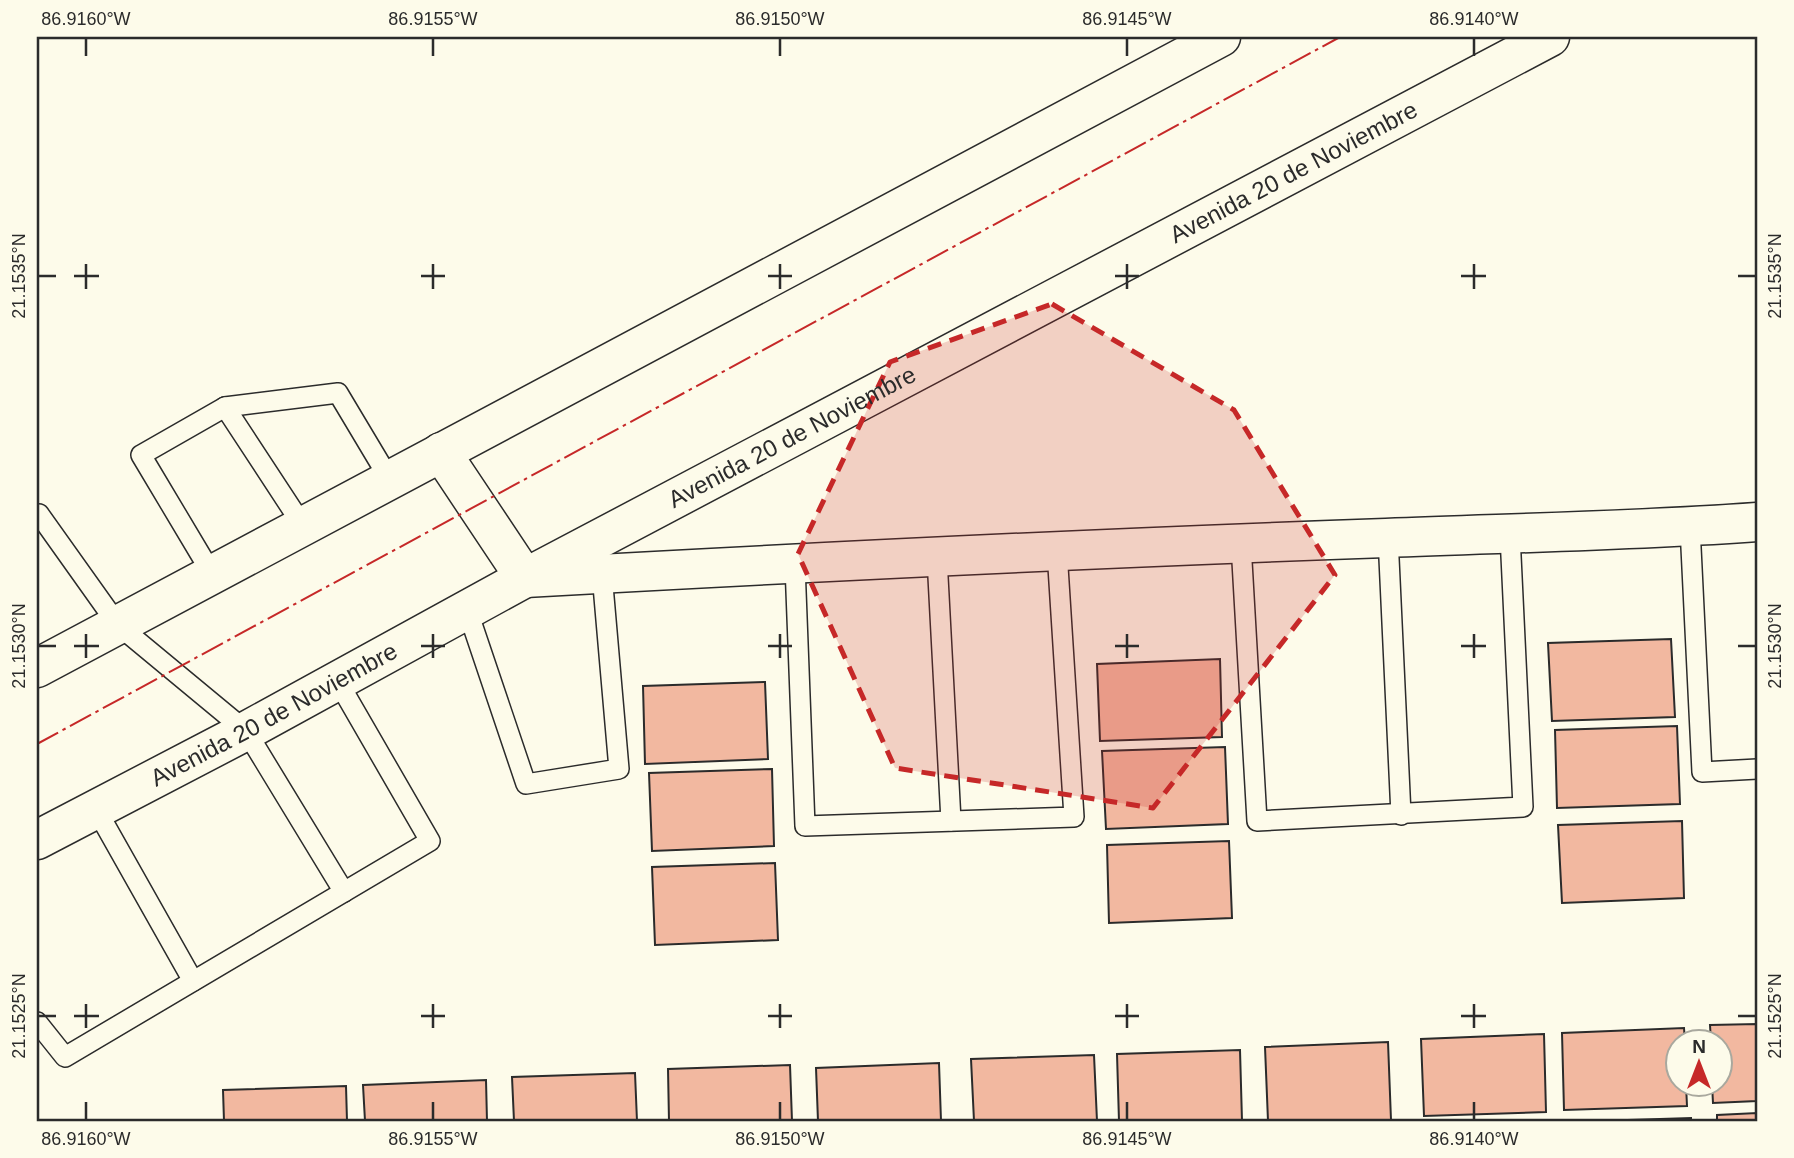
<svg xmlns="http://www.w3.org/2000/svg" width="1794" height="1158" font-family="Arial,sans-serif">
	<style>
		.building { fill: #f2b8a0; stroke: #2b2b2b; stroke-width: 2 }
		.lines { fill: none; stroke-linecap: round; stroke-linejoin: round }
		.service-casing { stroke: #2b2b2b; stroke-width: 22 }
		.minor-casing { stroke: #2b2b2b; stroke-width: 41 }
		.primary-casing { stroke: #2b2b2b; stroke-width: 41 }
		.service { stroke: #fdfbea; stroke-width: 19 }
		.minor { stroke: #fdfbea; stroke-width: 38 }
		.primary { stroke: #fdfbea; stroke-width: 38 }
		.power { stroke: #c62828; stroke-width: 2; stroke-dasharray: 24 5 3.5 5; stroke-linecap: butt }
		.marked { fill: #c62828; fill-opacity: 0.2; stroke: #c62828; stroke-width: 5; stroke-dasharray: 14 9; stroke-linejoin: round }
		.ticks { fill: none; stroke: #2b2b2b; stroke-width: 2.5 }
		.labels { text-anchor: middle; stroke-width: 5; stroke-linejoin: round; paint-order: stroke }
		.street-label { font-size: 24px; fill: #2b2b2b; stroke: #fdfbea }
		.neatline { fill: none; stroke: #2b2b2b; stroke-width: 2.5 }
		.ticks-label { font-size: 18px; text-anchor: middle; fill: #2b2b2b }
	</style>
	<rect width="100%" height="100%" fill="#fdfbea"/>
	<g class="building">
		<path d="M 1671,639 L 1675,717 L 1552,721 L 1548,643 Z"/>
		<path d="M 1220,659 L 1222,737 L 1100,741 L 1097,664 Z"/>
		<path d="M 765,682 L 768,759 L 645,764 L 643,686 Z"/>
		<path d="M 1677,726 L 1680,804 L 1557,808 L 1555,730 Z"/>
		<path d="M 1225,747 L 1228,824 L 1106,829 L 1102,751 Z"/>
		<path d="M 772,769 L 774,846 L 652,851 L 649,773 Z"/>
		<path d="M 1682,821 L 1684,898 L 1562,903 L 1558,825 Z"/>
		<path d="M 1229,841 L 1232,918 L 1109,923 L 1107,845 Z"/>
		<path d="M 775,863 L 778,940 L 655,945 L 652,867 Z"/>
		<path d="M 1757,1024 L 1757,1101 L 1713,1103 L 1712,1084 L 1720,1084 L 1720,1042 L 1711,1042 L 1710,1025 Z"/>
		<path d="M 1684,1028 L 1685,1042 L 1678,1042 L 1678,1084 L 1686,1084 L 1687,1106 L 1564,1110 L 1562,1033 Z"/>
		<path d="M 1544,1034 L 1546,1112 L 1424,1116 L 1421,1039 Z"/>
		<path d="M 1388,1042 L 1391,1120 L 1268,1121 L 1265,1047 Z"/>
		<path d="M 1240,1050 L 1242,1121 L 1119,1121 L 1117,1054 Z"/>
		<path d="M 1094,1055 L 1097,1121 L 974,1121 L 971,1059 Z"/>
		<path d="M 939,1063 L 941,1121 L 818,1121 L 816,1068 Z"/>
		<path d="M 790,1065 L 792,1121 L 669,1121 L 668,1069 Z"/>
		<path d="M 635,1073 L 637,1121 L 514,1121 L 512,1077 Z"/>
		<path d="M 486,1080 L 487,1121 L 365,1121 L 363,1085 Z"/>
		<path d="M 346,1086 L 347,1121 L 224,1121 L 223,1090 Z"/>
		<path d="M 1757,1113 L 1757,1121 L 1717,1121 L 1717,1115 Z"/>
		<path d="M 1691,1118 L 1691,1121 L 1595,1121 Z"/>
	</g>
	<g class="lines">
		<g class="service-casing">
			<g id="service">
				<path d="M 225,407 L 303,526"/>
				<path d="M 37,514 L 39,514 L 118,625 L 246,731 L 344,892"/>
				<path d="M 1690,527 L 1702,772 L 1757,769"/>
				<path d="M 1388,537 L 1401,815"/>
				<path d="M 1241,544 L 1257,821 L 1523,807 L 1510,535"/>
				<path d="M 937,558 L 951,821"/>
				<path d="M 795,565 L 805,826 L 1074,817 L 1057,551"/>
				<path d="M 212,574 L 141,455 L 225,407 L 338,393 L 390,480"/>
				<path d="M 467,609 L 526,784 L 619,769 L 602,574"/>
				<path d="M 96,809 L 193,981"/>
				<path d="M 37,1022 L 65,1057 L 430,841 L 337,680"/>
			</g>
		</g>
		<g class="minor-casing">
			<path id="minor" d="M 441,452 L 525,578 C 811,562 1099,548 1386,538 C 1510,533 1633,531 1757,522"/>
		</g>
		<g class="primary-casing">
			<g id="primary">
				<path d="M 37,668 L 1221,37"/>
				<path id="s1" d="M 37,840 L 246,731 L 525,578 L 1550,37"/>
			</g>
		</g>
		<use href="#service" class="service"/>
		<use href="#minor" class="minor"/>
		<use href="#primary" class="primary"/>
		<path class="power" d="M 37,744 L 1340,37"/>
	</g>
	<path class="marked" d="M 1052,304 L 1234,410 L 1335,575 L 1153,808 L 895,768 L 798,554 L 890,362 Z"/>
	<path class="ticks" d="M 86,38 L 86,56M 433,38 L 433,56M 780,38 L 780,56M 1127,38 L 1127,56M 1474,38 L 1474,56M 86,264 L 86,289M 433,264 L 433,289M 780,264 L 780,289M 1127,264 L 1127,289M 1474,264 L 1474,289M 38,276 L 56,276M 74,276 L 99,276M 421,276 L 445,276M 768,276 L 792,276M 1115,276 L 1139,276M 1461,276 L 1486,276M 1738,276 L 1756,276M 86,634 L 86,658M 433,634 L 433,658M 780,634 L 780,658M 1127,634 L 1127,658M 1474,634 L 1474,658M 38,646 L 56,646M 74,646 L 99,646M 421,646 L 445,646M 768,646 L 792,646M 1115,646 L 1139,646M 1461,646 L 1486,646M 1738,646 L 1756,646M 86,1004 L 86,1028M 433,1004 L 433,1028M 780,1004 L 780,1028M 1127,1004 L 1127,1028M 1474,1004 L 1474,1028M 38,1016 L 56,1016M 74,1016 L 99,1016M 421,1016 L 445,1016M 768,1016 L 792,1016M 1115,1016 L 1139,1016M 1461,1016 L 1486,1016M 1738,1016 L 1756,1016M 86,1102 L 86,1120M 433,1102 L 433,1120M 780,1102 L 780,1120M 1127,1102 L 1127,1120M 1474,1102 L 1474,1120"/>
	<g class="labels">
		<g class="street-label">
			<text dy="8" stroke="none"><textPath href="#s1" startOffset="1423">Avenida 20 de Noviembre</textPath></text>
			<text dy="8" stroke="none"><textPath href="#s1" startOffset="856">Avenida 20 de Noviembre</textPath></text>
			<text dy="8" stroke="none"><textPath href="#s1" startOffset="268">Avenida 20 de Noviembre</textPath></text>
		</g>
	</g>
	<rect width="1794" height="1158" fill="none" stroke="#fdfbea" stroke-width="77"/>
	<g transform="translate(1699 1063)"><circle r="33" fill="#fdfbea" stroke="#a9a89e" stroke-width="2"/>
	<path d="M0-5L12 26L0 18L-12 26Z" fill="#c62828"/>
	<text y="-10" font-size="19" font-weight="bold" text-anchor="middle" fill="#2b2b2b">N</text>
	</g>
	<rect x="38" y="38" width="1718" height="1082" class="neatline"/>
	<g class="ticks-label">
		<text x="86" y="25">86.9160°W</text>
		<text x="433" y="25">86.9155°W</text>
		<text x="780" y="25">86.9150°W</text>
		<text x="1127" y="25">86.9145°W</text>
		<text x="1474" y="25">86.9140°W</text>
		<text transform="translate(19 276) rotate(-90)" y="6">21.1535°N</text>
		<text transform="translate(1775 276) rotate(-90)" y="6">21.1535°N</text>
		<text transform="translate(19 646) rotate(-90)" y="6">21.1530°N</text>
		<text transform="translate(1775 646) rotate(-90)" y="6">21.1530°N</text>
		<text transform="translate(19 1016) rotate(-90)" y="6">21.1525°N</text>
		<text transform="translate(1775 1016) rotate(-90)" y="6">21.1525°N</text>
		<text x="86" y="1145">86.9160°W</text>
		<text x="433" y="1145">86.9155°W</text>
		<text x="780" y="1145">86.9150°W</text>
		<text x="1127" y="1145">86.9145°W</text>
		<text x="1474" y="1145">86.9140°W</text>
	</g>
</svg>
